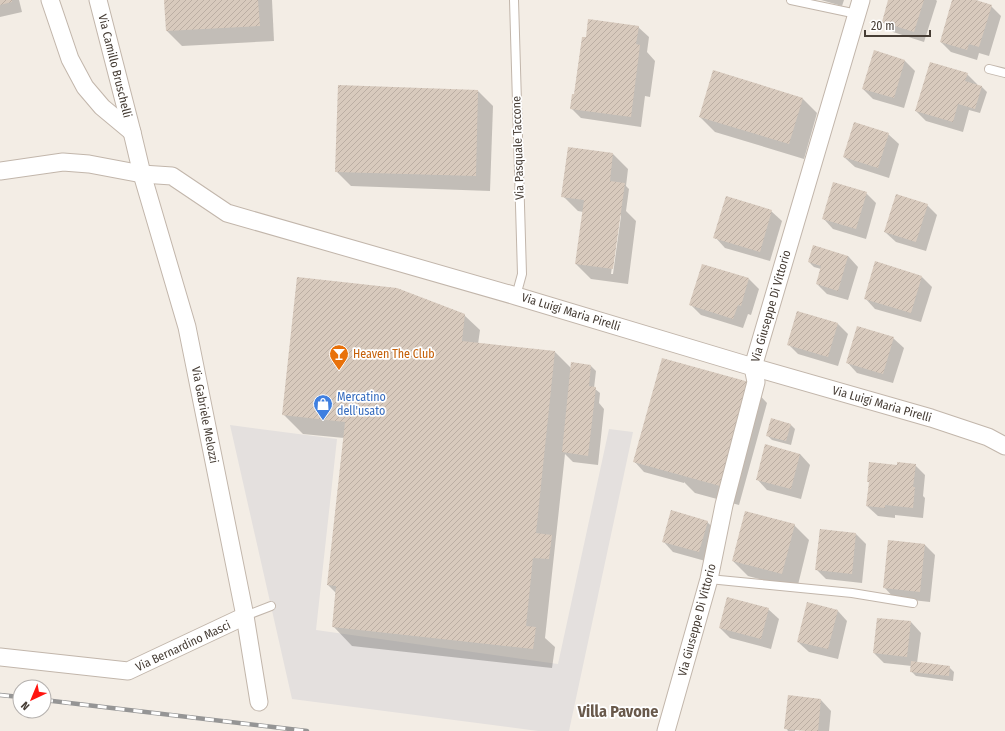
<svg xmlns="http://www.w3.org/2000/svg" width="1005" height="731" font-family="'Fira Sans Condensed',sans-serif">
	<style>
		.parking { fill: #e4e0de }
		.shadow { fill: #0003; fill-rule: evenodd }
		.building { fill: url(#building-hatch) }
		.lines { fill: none; stroke-linecap: round; stroke-linejoin: round }
		.lane-casing { stroke: #c2b6ab; stroke-width: 10 }
		.street-casing { stroke: #c2b6ab; stroke-width: 19 }
		.lane { stroke: #fff; stroke-width: 8 }
		.street { stroke: #fff; stroke-width: 17 }
		.rail-casing { stroke: #959595; stroke-width: 4.5 }
		.rail { stroke: #fff; stroke-width: 3; stroke-dasharray: 9; stroke-linecap: butt }
		.labels { text-anchor: middle; stroke-width: 3.5; stroke-linejoin: round; paint-order: stroke }
		.street-label { font-size: 12px; fill: #463d35; stroke: #fff }
		.food-label { font-size: 12px; fill: #c56008; stroke: #fff; text-anchor: start }
		.shop-label { font-size: 12px; fill: #366cbe; stroke: #fff; text-anchor: start }
		.district-label { font-size: 16px; font-weight: bold; fill: #69594b; stroke: #fff }
	</style>
	<defs>
		<pattern id="building-hatch" width="6" height="6" patternUnits="userSpaceOnUse"><rect width="6" height="6" fill="#d8cabd"/><path d="M-1 1l2-2M0 6l6-6M5 7l2-2" fill="none" stroke="#bbaea3"/></pattern>
	</defs>
	<rect width="100%" height="100%" fill="#f3ede5"/>
	<path class="parking" d="M 230,425 L 337,439 L 316,630 L 558,664 L 609,429 L 633,432 L 569,731 L 538,731 L 292,699 Z"/>
	<g class="shadow">
		<path d="M 0,0 L 19,0 L 22,12 L 0,17 Z"/>
		<path d="M 165,0 L 272,0 L 274,41 L 182,46 L 167,31 Z"/>
		<path d="M 821,0 L 844,0 L 842,6 Z"/>
		<path d="M 889,0 L 936,0 L 937,1 L 924,42 L 893,32 L 883,22 Z"/>
		<path d="M 953,0 L 973,0 L 991,6 L 1001,16 L 989,56 L 979,53 L 977,60 L 951,52 L 941,42 Z"/>
		<path d="M 638,27 L 649,37 L 647,52 L 655,61 L 650,97 L 645,96 L 641,127 L 581,118 L 571,108 L 575,96 Z"/>
		<path d="M 905,61 L 915,71 L 904,108 L 873,99 L 863,89 Z"/>
		<path d="M 967,74 L 977,84 L 977,85 L 982,87 L 987,92 L 980,113 L 969,110 L 963,132 L 926,121 L 916,111 Z"/>
		<path d="M 478,91 L 493,106 L 490,191 L 351,186 L 336,171 Z"/>
		<path d="M 802,98 L 817,113 L 804,159 L 715,132 L 700,117 Z"/>
		<path d="M 888,134 L 899,144 L 889,178 L 855,167 L 844,157 Z"/>
		<path d="M 613,154 L 628,169 L 626,186 L 629,189 L 626,211 L 636,221 L 628,284 L 591,279 L 576,264 L 583,212 L 578,211 L 563,196 ZM 619,214 L 621,216 L 613,274 L 611,274 Z"/>
		<path d="M 866,193 L 876,203 L 866,239 L 833,229 L 823,218 Z"/>
		<path d="M 927,205 L 937,215 L 926,251 L 896,242 L 885,232 Z"/>
		<path d="M 771,211 L 782,221 L 770,261 L 725,248 L 715,237 Z"/>
		<path d="M 848,256 L 858,267 L 848,300 L 827,294 L 817,284 L 821,269 L 814,267 L 809,262 Z"/>
		<path d="M 922,277 L 932,287 L 921,322 L 875,309 L 865,298 Z"/>
		<path d="M 749,279 L 759,289 L 751,315 L 748,314 L 743,328 L 701,315 L 691,305 Z"/>
		<path d="M 797,312 L 838,324 L 848,334 L 838,366 L 798,354 L 788,344 Z"/>
		<path d="M 464,315 L 480,330 L 478,344 L 555,352 L 572,369 L 572,364 L 591,366 L 596,371 L 594,388 L 600,393 L 599,403 L 604,409 L 598,465 L 573,462 L 565,454 L 545,638 L 555,647 L 552,668 L 352,646 L 333,626 L 336,593 L 328,585 L 344,438 L 303,434 L 283,414 Z"/>
		<path d="M 893,338 L 904,348 L 893,383 L 857,373 L 847,362 Z"/>
		<path d="M 748,383 L 767,403 L 739,505 L 695,493 L 684,482 L 684,483 L 644,472 L 634,461 Z"/>
		<path d="M 790,424 L 795,429 L 791,445 L 772,440 L 767,435 Z"/>
		<path d="M 800,454 L 810,465 L 801,499 L 767,490 L 757,479 Z"/>
		<path d="M 915,465 L 925,475 L 923,496 L 925,498 L 923,518 L 895,515 L 895,518 L 878,516 L 867,506 L 870,484 L 868,481 Z"/>
		<path d="M 707,522 L 718,532 L 709,562 L 673,552 L 663,541 Z"/>
		<path d="M 794,525 L 809,540 L 797,589 L 748,576 L 733,561 Z"/>
		<path d="M 820,530 L 856,534 L 866,544 L 862,583 L 826,579 L 816,569 Z"/>
		<path d="M 889,541 L 925,545 L 935,555 L 930,602 L 894,598 L 884,587 Z"/>
		<path d="M 768,609 L 779,619 L 771,649 L 730,638 L 720,628 Z"/>
		<path d="M 837,610 L 847,621 L 838,659 L 809,652 L 798,642 Z"/>
		<path d="M 911,622 L 921,633 L 917,663 L 949,667 L 954,672 L 953,681 L 916,676 L 911,671 L 912,666 L 884,663 L 874,653 Z"/>
		<path d="M 821,700 L 831,711 L 829,731 L 815,731 L 795,729 L 795,731 L 796,731 L 788,731 L 786,728 Z"/>
	</g>
	<g class="building">
		<path d="M 0,0 L 12,0 L 12,2 L 0,5 Z"/>
		<path d="M 164,0 L 258,0 L 260,26 L 166,31 Z"/>
		<path d="M 888,0 L 924,0 L 914,32 L 882,22 Z"/>
		<path d="M 952,0 L 976,0 L 992,5 L 979,47 L 969,44 L 967,50 L 940,42 Z"/>
		<path d="M 588,19 L 639,26 L 636,44 L 640,45 L 631,117 L 570,109 L 572,94 L 574,94 L 582,37 L 586,37 Z"/>
		<path d="M 874,50 L 905,60 L 894,98 L 862,89 Z"/>
		<path d="M 930,62 L 968,73 L 965,81 L 982,86 L 975,109 L 958,104 L 953,122 L 915,111 Z"/>
		<path d="M 713,70 L 803,98 L 789,144 L 699,117 Z"/>
		<path d="M 338,85 L 478,90 L 476,176 L 335,172 Z"/>
		<path d="M 854,122 L 889,133 L 878,168 L 843,157 Z"/>
		<path d="M 568,147 L 613,153 L 610,181 L 625,183 L 613,269 L 575,264 L 584,200 L 561,197 Z"/>
		<path d="M 833,182 L 867,192 L 856,229 L 822,219 Z"/>
		<path d="M 896,194 L 928,204 L 916,242 L 884,232 Z"/>
		<path d="M 726,196 L 772,210 L 760,252 L 713,238 Z"/>
		<path d="M 813,245 L 848,256 L 838,291 L 816,284 L 821,266 L 808,262 Z"/>
		<path d="M 875,261 L 922,276 L 911,313 L 864,299 Z"/>
		<path d="M 702,264 L 749,278 L 741,306 L 738,305 L 733,319 L 689,305 Z"/>
		<path d="M 297,277 L 397,288 L 465,314 L 462,341 L 555,351 L 536,533 L 552,535 L 549,559 L 533,558 L 526,626 L 536,627 L 533,649 L 332,627 L 336,586 L 327,585 L 345,422 L 282,415 Z"/>
		<path d="M 797,311 L 838,323 L 828,357 L 787,345 Z"/>
		<path d="M 857,326 L 894,337 L 883,374 L 846,363 Z"/>
		<path d="M 662,358 L 749,382 L 720,486 L 633,462 Z"/>
		<path d="M 571,362 L 591,365 L 589,386 L 596,387 L 588,456 L 562,452 Z"/>
		<path d="M 771,418 L 791,424 L 786,441 L 766,436 Z"/>
		<path d="M 765,444 L 800,454 L 791,489 L 756,480 Z"/>
		<path d="M 869,462 L 897,465 L 897,462 L 916,464 L 913,487 L 915,487 L 913,508 L 885,505 L 885,508 L 866,506 L 869,482 L 867,482 Z"/>
		<path d="M 671,510 L 708,521 L 699,552 L 662,542 Z"/>
		<path d="M 745,511 L 795,524 L 782,574 L 732,561 Z"/>
		<path d="M 820,529 L 856,533 L 852,574 L 815,570 Z"/>
		<path d="M 888,540 L 925,544 L 920,592 L 883,588 Z"/>
		<path d="M 727,597 L 769,608 L 761,639 L 719,628 Z"/>
		<path d="M 807,602 L 838,610 L 828,649 L 797,642 Z"/>
		<path d="M 877,618 L 911,621 L 907,657 L 873,653 Z"/>
		<path d="M 911,661 L 950,666 L 949,676 L 910,672 Z"/>
		<path d="M 788,695 L 821,699 L 818,731 L 806,731 L 784,729 Z"/>
	</g>
	<g class="lines">
		<g class="lane-casing">
			<g id="lane">
				<path d="M 514,0 L 522,274 L 516,296"/>
				<path d="M 791,0 L 857,14"/>
				<path d="M 989,69 L 1005,73"/>
				<path d="M 709,579 L 852,593 L 913,603"/>
				<path d="M 245,616 L 271,606"/>
			</g>
		</g>
		<g class="street-casing">
			<g id="street">
				<path d="M 50,0 L 70,59 L 85,87 L 102,107 L 132,132"/>
				<path d="M 98,0 L 132,132 L 142,174 L 187,327 L 245,616 L 259,702"/>
				<path d="M 0,171 L 63,162 L 89,164 L 142,174 L 172,176 L 227,213 L 516,296 L 753,367 L 931,418 L 988,437 L 1005,446"/>
				<path d="M 0,657 L 128,671 L 245,616"/>
				<path d="M 666,731 L 709,579 L 724,505 L 756,382 L 753,367 L 861,0"/>
			</g>
		</g>
		<use href="#lane" class="lane"/>
		<use href="#street" class="street"/>
		<g class="rail-casing">
			<g id="rail">
				<path d="M 0,695 L 20,697"/>
				<path d="M 44,700 L 307,731"/>
			</g>
		</g>
		<use href="#rail" class="rail"/>
	</g>
	<defs>
		<g id="bar-pin" transform="scale(1)"><path d="M0 17L-7.5 6A9.5 9.5 0 1 1 7.5 6Z" fill="#e8710a" stroke="#fff"/><path d="M-6-5H6L.8 .8V4.5H3.5V6h-7V4.5H-.8V.8Z" fill="#fff"/></g>
		<g id="shop-pin" transform="scale(1)"><path d="M0 17L-7.5 6A9.5 9.5 0 1 1 7.5 6Z" fill="#3f7fe0" stroke="#fff"/><path d="M-5-2.5h2.3a2.7 3.5 0 0 1 5.4 0H5L5.5 6h-11ZM-1.5-2.5h3a1.5 2.3 0 0 0-3 0Z" fill="#fff"/></g>
	</defs>
	<g fill-rule="evenodd">
		<use href="#bar-pin" x="339" y="354"/>
		<use href="#shop-pin" x="323" y="404"/>
	</g>
	<g class="labels">
		<g class="street-label">
			<text transform="translate(115 66) rotate(76)" y="4">Via Camillo Bruschelli</text>
			<text transform="translate(518 148) rotate(-92)" y="4">Via Pasquale Taccone</text>
			<text transform="translate(771 306) rotate(-74)" y="4">Via Giuseppe Di Vittorio</text>
			<text transform="translate(571 312) rotate(17)" y="4">Via Luigi Maria Pirelli</text>
			<text transform="translate(882 404) rotate(16)" y="4">Via Luigi Maria Pirelli</text>
			<text transform="translate(205 415) rotate(79)" y="4">Via Gabriele Melozzi</text>
			<text transform="translate(697 620) rotate(-75)" y="4">Via Giuseppe Di Vittorio</text>
			<text transform="translate(183 646) rotate(-25)" y="4">Via Bernardino Masci</text>
		</g>
		<g class="food-label">
			<text x="353" y="358">Heaven The Club</text>
		</g>
		<g class="shop-label">
			<text x="337" y="401">Mercatino<tspan x="337" dy="14">dell'usato</tspan></text>
		</g>
		<g class="district-label">
			<text x="618" y="717">Villa Pavone</text>
		</g>
	</g>
	<g transform="translate(32 699) rotate(224)"><circle r="19" fill="#ffffff" stroke="#b5b1ae"/>
	<path d="M0-3L7 15L0 10L-7 15Z" fill="#ff1510"/>
	<text y="-6" font-size="11" font-weight="bold" text-anchor="middle" fill="#463d35">N</text>
	</g>
	<path d="M865 30v6h65v-6" fill="none" stroke="#463d35" stroke-width="2"/>
	<text x="871" y="30" font-size="12" fill="#463d35" stroke="#ffffff" stroke-width="3" paint-order="stroke">20 m</text>
</svg>
